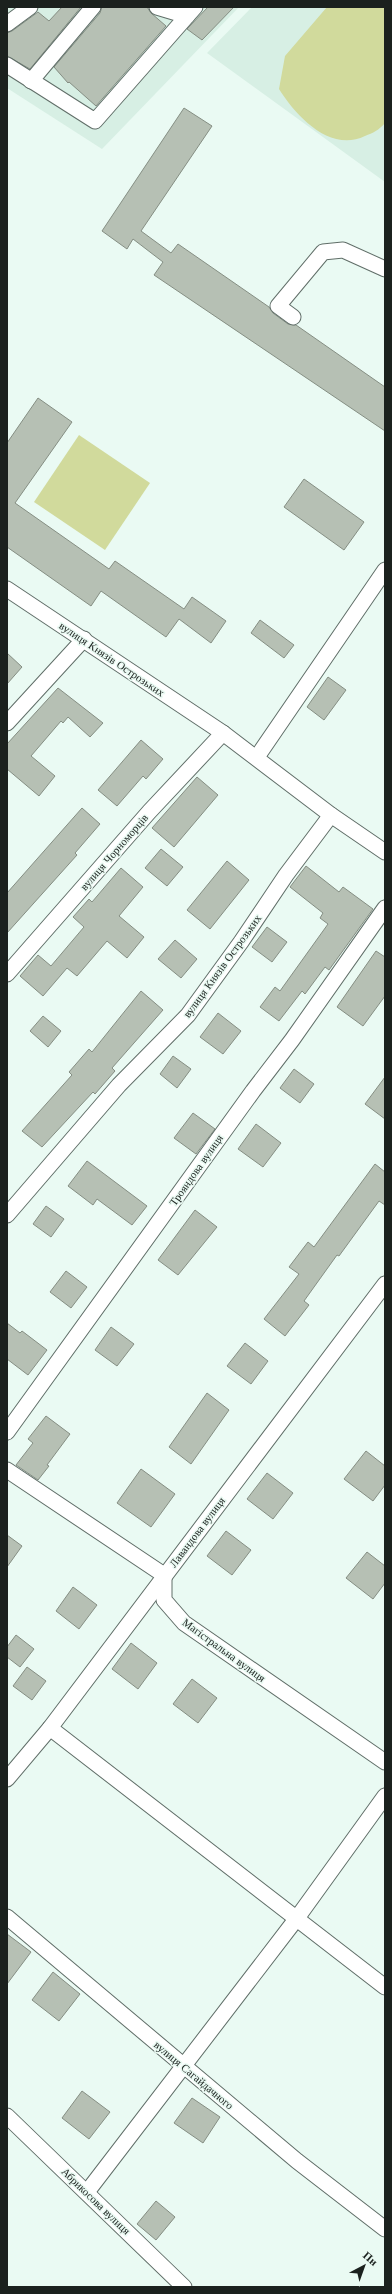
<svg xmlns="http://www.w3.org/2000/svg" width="392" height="2294" font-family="'Libre Baskerville',serif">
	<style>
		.built { fill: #d7efe4 }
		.green { fill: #d1da9c }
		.building { fill: #b6c0b4; stroke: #858e83 }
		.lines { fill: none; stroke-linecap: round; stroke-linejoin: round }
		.minor-casing { stroke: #606e68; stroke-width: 17 }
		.minor { stroke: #fff; stroke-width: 15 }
		.labels { text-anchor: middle; stroke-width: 3; stroke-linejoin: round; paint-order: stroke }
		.street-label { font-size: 11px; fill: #1b211e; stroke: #eafaf3 }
	</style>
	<rect width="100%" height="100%" fill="#eafaf3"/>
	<g class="built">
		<path d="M 7,7 L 239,7 L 102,149 L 7,88 Z"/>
		<path d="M 252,7 L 385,7 L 385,182 L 207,53 Z"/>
	</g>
	<g class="green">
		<path d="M 327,7 L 385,7 L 385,123 C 379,130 373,133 365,136 C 330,153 296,116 279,89 L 285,56 Z"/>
		<path d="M 79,435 L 150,483 L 105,550 L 34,502 Z"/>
	</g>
	<g class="building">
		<path d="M 62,7 L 81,7 L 30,69 L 7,56 L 7,33 L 12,31 L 38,12 L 49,21 Z"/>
		<path d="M 102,7 L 147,7 L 151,13 L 166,26 L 96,106 L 69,82 L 68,83 L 54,67 L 100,13 Z"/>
		<path d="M 208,7 L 234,7 L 202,40 L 187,29 Z"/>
		<path d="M 184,108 L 212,126 L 141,231 L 171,253 L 178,244 L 269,307 L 273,313 L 288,324 L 296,325 L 385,387 L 385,431 L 154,275 L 163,262 L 133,239 L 127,249 L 102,231 Z"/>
		<path d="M 38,398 L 72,422 L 15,503 L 109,569 L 115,561 L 184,609 L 192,597 L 226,621 L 211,643 L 179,619 L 166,637 L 101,591 L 91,606 L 7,547 L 7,443 Z"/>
		<path d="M 304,479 L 364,522 L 344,550 L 284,507 Z"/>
		<path d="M 260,620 L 294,645 L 284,658 L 251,633 Z"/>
		<path d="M 7,653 L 22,667 L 7,684 Z"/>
		<path d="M 328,677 L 346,690 L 324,720 L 307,707 Z"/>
		<path d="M 58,688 L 103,723 L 90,737 L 68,717 L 63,723 L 61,721 L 31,756 L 55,776 L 39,796 L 7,769 L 7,744 Z"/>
		<path d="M 141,740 L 163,759 L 146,779 L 143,776 L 117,806 L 98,790 Z"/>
		<path d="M 197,777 L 218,795 L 174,847 L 152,828 Z"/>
		<path d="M 82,808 L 100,824 L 75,853 L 77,855 L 7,933 L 7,893 Z"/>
		<path d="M 161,849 L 183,867 L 167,886 L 145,868 Z"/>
		<path d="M 227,861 L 249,880 L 210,929 L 187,910 Z"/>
		<path d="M 306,866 L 339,892 L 343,887 L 373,909 L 329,970 L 325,967 L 305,994 L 302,991 L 279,1021 L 260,1007 L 275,987 L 280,991 L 328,924 L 320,918 L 323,913 L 290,887 Z"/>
		<path d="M 121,868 L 143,887 L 119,916 L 144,937 L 127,958 L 107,941 L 77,976 L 67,968 L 43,996 L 20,976 L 38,955 L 51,966 L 84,927 L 73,917 L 89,899 L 92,902 Z"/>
		<path d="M 267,927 L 287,942 L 272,962 L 252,947 Z"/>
		<path d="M 175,940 L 197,959 L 181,978 L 158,959 Z"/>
		<path d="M 376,951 L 385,957 L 385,996 L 363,1026 L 337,1007 Z"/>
		<path d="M 141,991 L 163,1010 L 112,1068 L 115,1071 L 95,1094 L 93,1092 L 42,1147 L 22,1131 L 72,1075 L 69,1072 L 89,1049 L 92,1052 Z"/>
		<path d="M 218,1013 L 241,1031 L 223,1054 L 200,1037 Z"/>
		<path d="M 43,1016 L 61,1031 L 48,1047 L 30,1031 Z"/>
		<path d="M 173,1056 L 191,1069 L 177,1088 L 160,1074 Z"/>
		<path d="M 294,1069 L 314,1084 L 300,1103 L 280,1088 Z"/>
		<path d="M 385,1077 L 385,1119 L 365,1104 Z"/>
		<path d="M 193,1113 L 215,1129 L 196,1154 L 174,1138 Z"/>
		<path d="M 256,1124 L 281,1143 L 263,1167 L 238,1149 Z"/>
		<path d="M 87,1161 L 147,1206 L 132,1225 L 97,1199 L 93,1205 L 68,1186 Z"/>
		<path d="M 375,1164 L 385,1172 L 385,1205 L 379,1201 L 339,1256 L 337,1255 L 304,1301 L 309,1305 L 285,1336 L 264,1319 L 299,1274 L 289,1267 L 308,1242 L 314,1247 Z"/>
		<path d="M 46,1206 L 64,1219 L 51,1237 L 33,1224 Z"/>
		<path d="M 195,1210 L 217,1227 L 178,1275 L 158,1260 Z"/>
		<path d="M 66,1271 L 87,1287 L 71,1308 L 50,1292 Z"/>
		<path d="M 7,1323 L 20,1333 L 22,1331 L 47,1350 L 28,1375 L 7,1359 Z"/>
		<path d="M 111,1327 L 134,1344 L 117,1366 L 95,1350 Z"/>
		<path d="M 245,1343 L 268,1361 L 251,1384 L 227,1366 Z"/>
		<path d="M 207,1393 L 229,1410 L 191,1464 L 169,1447 Z"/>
		<path d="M 46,1416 L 70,1434 L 47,1465 L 49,1466 L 38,1480 L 16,1465 L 33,1443 L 28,1439 Z"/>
		<path d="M 366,1451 L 385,1466 L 385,1485 L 373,1501 L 344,1479 Z"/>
		<path d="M 141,1469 L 175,1494 L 151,1527 L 117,1503 Z"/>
		<path d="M 267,1473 L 293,1493 L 273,1519 L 247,1499 Z"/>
		<path d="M 226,1531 L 251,1550 L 232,1575 L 207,1556 Z"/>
		<path d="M 7,1535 L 22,1546 L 7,1567 Z"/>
		<path d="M 367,1552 L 385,1566 L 385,1583 L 373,1599 L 346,1578 Z"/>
		<path d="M 73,1587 L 97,1605 L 79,1629 L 56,1611 Z"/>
		<path d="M 16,1635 L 34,1649 L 20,1667 L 7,1657 L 7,1647 Z"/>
		<path d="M 131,1643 L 157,1663 L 138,1689 L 112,1669 Z"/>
		<path d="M 27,1667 L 46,1681 L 32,1700 L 13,1686 Z"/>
		<path d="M 192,1679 L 217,1698 L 198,1723 L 173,1704 Z"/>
		<path d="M 7,1934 L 31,1952 L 7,1984 Z"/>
		<path d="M 53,1972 L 80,1994 L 59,2021 L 32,2000 Z"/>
		<path d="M 82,2091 L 110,2112 L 89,2139 L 62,2118 Z"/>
		<path d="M 192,2098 L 220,2117 L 203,2143 L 174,2123 Z"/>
		<path d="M 156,2201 L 175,2217 L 156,2240 L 137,2224 Z"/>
	</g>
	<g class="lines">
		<g class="minor-casing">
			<g id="minor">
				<path d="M 157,7 L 187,16"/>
				<path d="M 7,24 L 30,7"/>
				<path d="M 7,65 L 95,121 L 195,7"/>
				<path d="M 31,81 L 93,7"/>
				<path d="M 293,317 L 278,306 L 323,252 L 343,250 L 385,269"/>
				<path d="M 7,589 L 223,733 L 331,815 L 385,852"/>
				<path d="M 7,723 L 84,639"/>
				<path d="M 257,757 L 385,570"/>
				<path d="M 7,974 L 149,812 L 223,733"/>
				<path d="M 7,1215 L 119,1085 L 188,1015 L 241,942 L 286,875 L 331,815"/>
				<path d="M 7,1432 L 253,1091 L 292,1040 L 385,908"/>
				<path d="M 7,1470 L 164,1575 L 164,1600 L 184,1623 L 385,1762"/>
				<path d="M 50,1728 L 385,1987"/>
				<path d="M 7,1779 L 50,1728 L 385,1284"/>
				<path d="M 7,1917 L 297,2161 L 385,2229"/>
				<path d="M 7,2116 L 184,2287"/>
				<path d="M 87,2192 L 297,1918 L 385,1796"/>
			</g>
		</g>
		<use href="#minor" class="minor"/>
	</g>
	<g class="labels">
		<g class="street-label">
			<text transform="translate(112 659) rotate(34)" y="4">вулиця Князів Острозьких</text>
			<text transform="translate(114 852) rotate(-49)" y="4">вулиця Чорноморців</text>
			<text transform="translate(222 966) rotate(-54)" y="4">вулиця Князів Острозьких</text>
			<text transform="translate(196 1170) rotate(-55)" y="4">Трояндова вулиця</text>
			<text transform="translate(197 1532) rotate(-53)" y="4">Лавандова вулиця</text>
			<text transform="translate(224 1650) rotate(36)" y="4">Магістральна вулиця</text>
			<text transform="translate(194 2075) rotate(40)" y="4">вулиця Сагайдачного</text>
			<text transform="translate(96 2201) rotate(44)" y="4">Абрикосова вулиця</text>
		</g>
	</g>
	<rect width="392" height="2294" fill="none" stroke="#1b211e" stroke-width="16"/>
	<g transform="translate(364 2266) rotate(41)" stroke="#eafaf3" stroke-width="3" paint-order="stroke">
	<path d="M0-3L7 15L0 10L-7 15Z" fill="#1b211e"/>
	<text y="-6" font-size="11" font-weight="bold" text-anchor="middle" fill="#1b211e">Пн</text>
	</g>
</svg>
